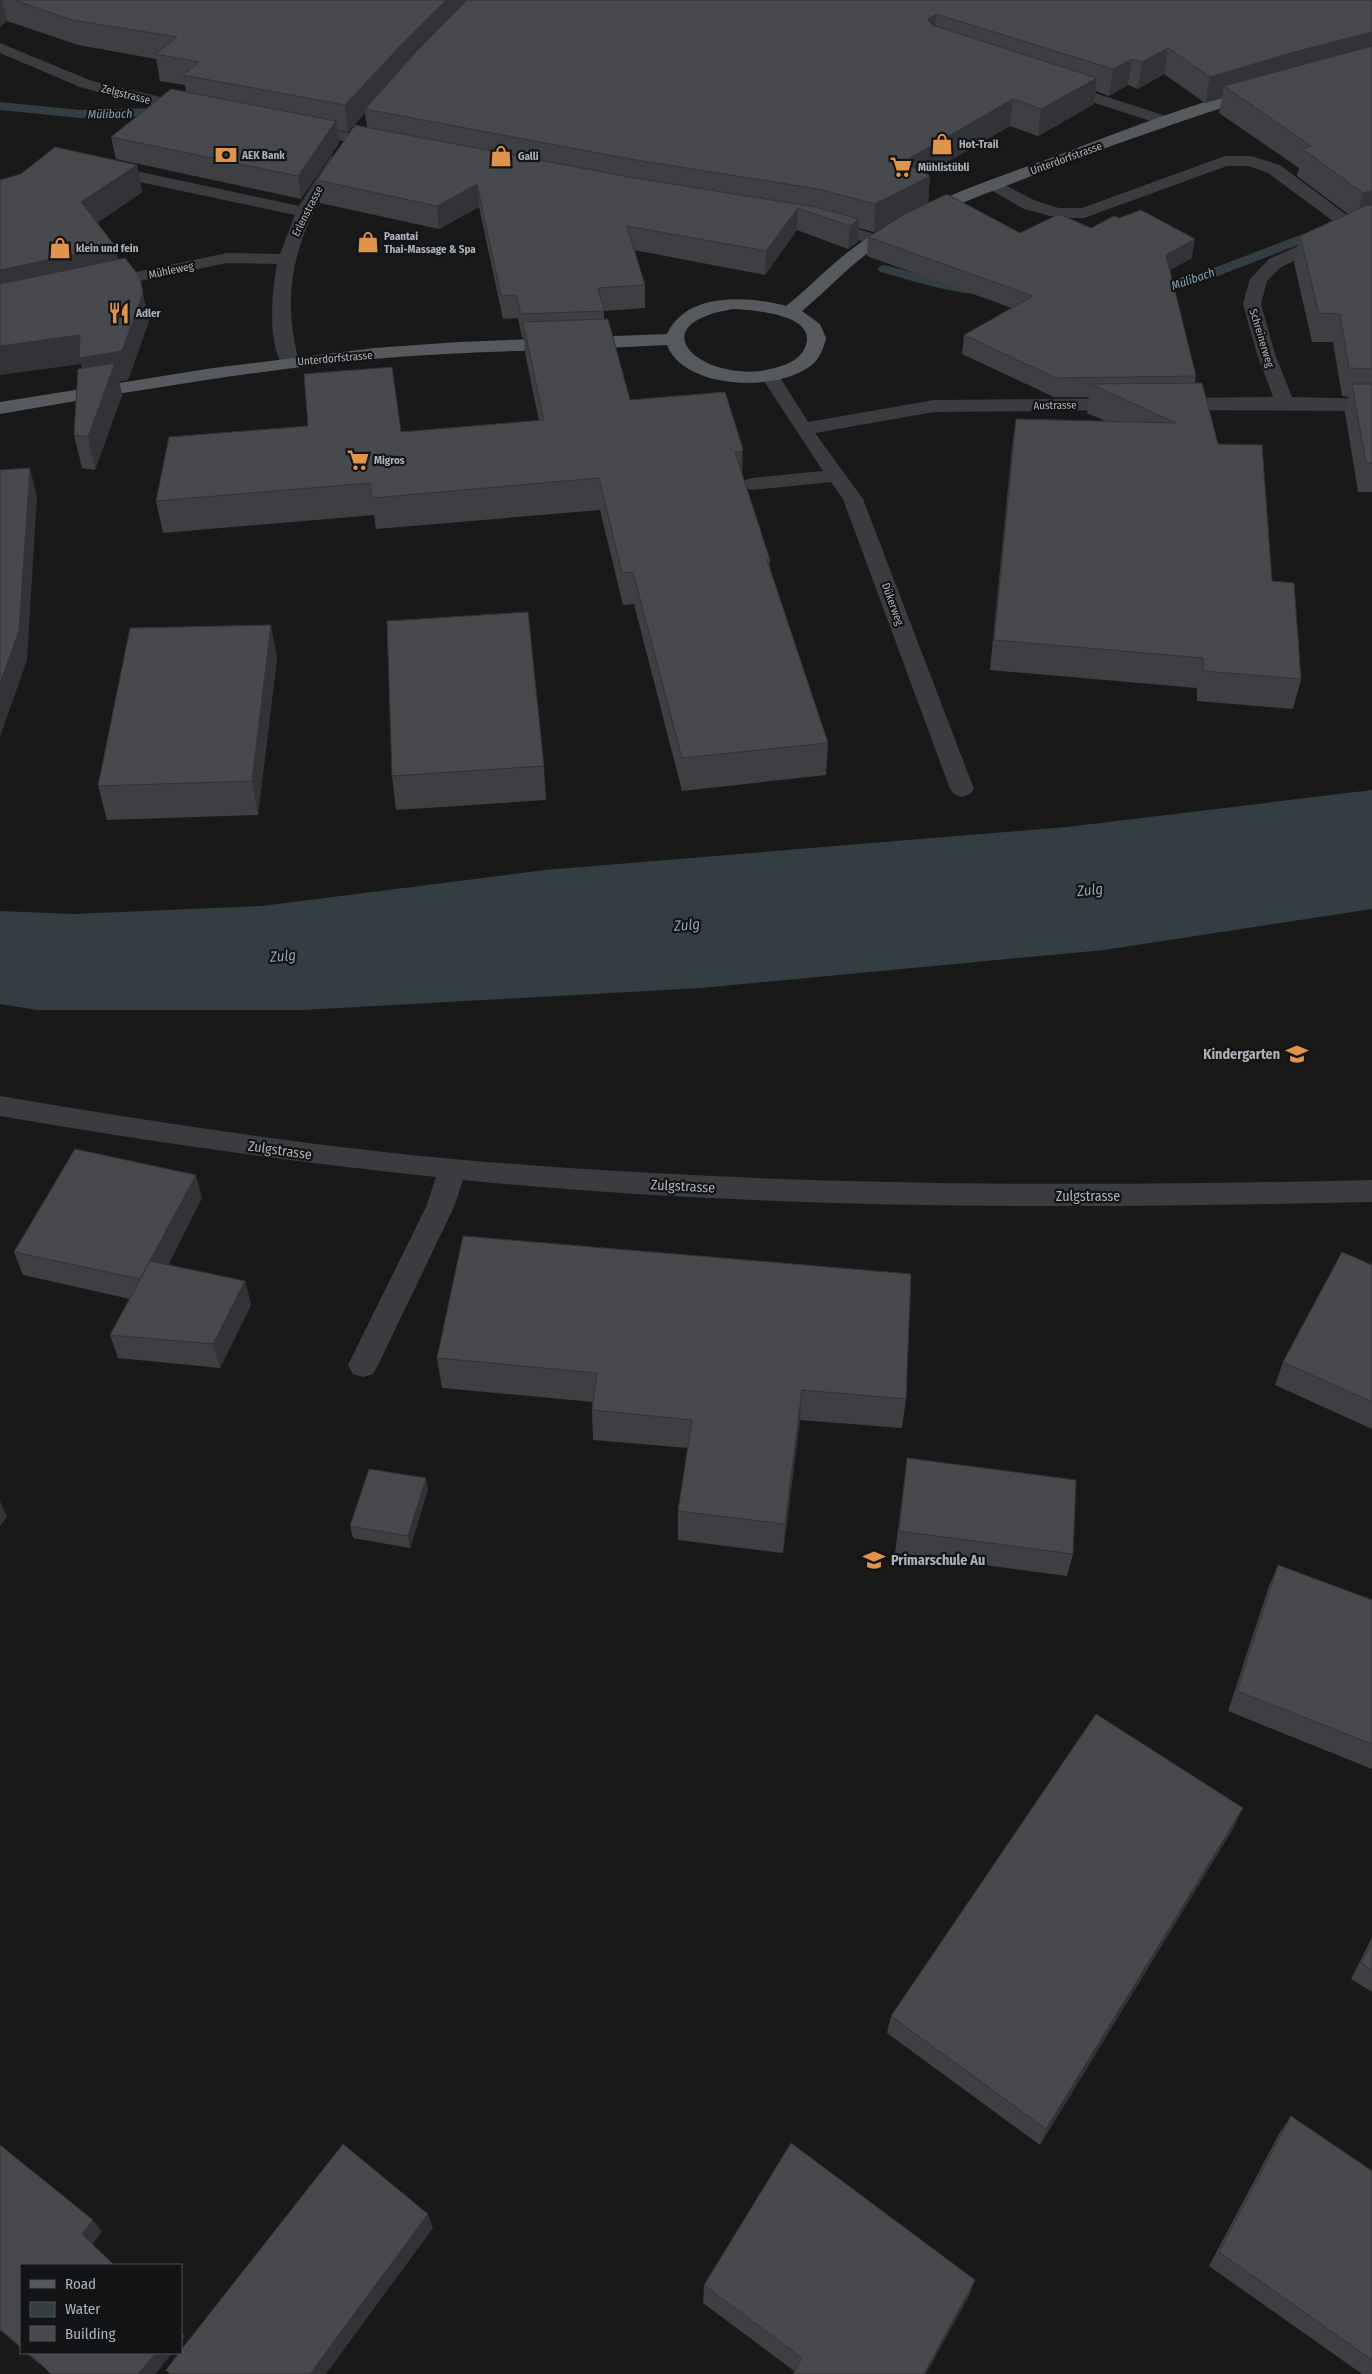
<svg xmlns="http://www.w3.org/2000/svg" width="1372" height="2374" font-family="'Fira Sans Condensed',sans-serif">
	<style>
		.water { fill: #333e42 }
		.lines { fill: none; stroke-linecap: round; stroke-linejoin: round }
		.stream { fill: #333e42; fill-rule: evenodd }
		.minor { fill: #3a3c3f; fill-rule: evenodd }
		.major { fill: #56595e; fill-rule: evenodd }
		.wall { fill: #3e3f42 }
		.shaded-wall { fill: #323336 }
		.building { fill: #48494d; stroke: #323336 }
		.labels { text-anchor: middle; stroke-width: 4.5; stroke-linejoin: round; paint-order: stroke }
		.far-street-label { font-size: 11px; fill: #acb2b9; stroke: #131415 }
		.far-poi-label { font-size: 11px; font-weight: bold; fill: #acb2b9; stroke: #131415; text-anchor: start }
		.far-water-label { font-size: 12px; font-style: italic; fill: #87a4b0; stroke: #131415 }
		.poi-label { font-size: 14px; font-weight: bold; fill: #acb2b9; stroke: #131415; text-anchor: end }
		.street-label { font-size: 14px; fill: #acb2b9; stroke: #131415 }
		.water-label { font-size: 15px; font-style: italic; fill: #87a4b0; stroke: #131415 }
	</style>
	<rect width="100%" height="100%" fill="#19191a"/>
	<path class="water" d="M 1372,790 L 1372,909 L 1104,950 L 701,988 L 303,1010 L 37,1010 L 0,1004 L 0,911 L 74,914 L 262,906 L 545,870 L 1067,827 Z"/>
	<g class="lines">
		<g class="stream">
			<path d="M 0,102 L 80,110 L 158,108 L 173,112 L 175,115 L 169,119 L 158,116 L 80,118 L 0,110 Z"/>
			<path d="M 1319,228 L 1324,229 L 1326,232 L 1324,235 L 1192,286 L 1146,298 L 1139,294 L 1141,291 L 1182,280 Z"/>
			<path d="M 885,265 L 954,283 L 987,288 L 989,291 C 980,303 897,276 880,272 L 878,269 L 880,266 Z"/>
		</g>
		<g class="minor">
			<path d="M 0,43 L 92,81 L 199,106 L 201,109 L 199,112 L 193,114 L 134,102 L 80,87 L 0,53 Z"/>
			<path d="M 1058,81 L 1172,118 L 1174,121 L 1172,124 L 1160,124 L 1052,89 L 1050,86 L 1052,83 Z"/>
			<path d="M 302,124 L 383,139 L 389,141 L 391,144 L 389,147 L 383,149 L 296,132 L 294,129 L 296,126 Z"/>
			<path d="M 337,154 L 343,156 L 345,159 C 300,227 278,280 299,362 L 297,366 L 283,366 C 267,343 272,290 277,264 L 227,263 L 102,289 L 96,288 L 93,284 L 96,280 L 102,279 L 227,253 L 280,254 L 295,215 L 97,173 L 95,169 L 97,165 L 103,164 L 299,206 L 331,156 Z"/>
			<path d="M 1225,156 L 1251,156 L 1280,165 L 1356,222 L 1372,219 L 1372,229 L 1358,232 L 1281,267 L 1267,281 L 1261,304 L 1275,354 L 1292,397 L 1372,399 L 1372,411 L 1171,410 L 1164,408 L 1161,404 L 1164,400 L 1171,398 L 1273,397 L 1257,354 L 1243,304 L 1250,279 L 1269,259 L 1341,227 L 1268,173 L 1249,166 L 1227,166 L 1084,218 L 1058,218 L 1024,209 L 989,189 L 987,185 L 989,181 L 995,180 L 1036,201 L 1059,208 L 1082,208 Z"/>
			<path d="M 821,219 L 882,236 L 885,240 L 882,244 L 876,245 L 815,228 L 812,224 L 815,220 Z"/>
			<path d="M 769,369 L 776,371 L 808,422 L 934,400 L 1126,398 L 1133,400 L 1136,404 L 1133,408 L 1126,410 L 934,412 L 815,433 L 863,499 L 974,789 L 970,794 L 962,797 L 954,794 L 950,789 L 843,499 L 831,482 L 752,490 L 745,488 L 742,484 L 745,480 L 752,478 L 823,471 L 760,375 L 762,371 Z"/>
			<path d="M 0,1096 C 171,1125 342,1151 514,1164 C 800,1186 1086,1187 1372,1180 L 1372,1202 C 1069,1209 765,1210 463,1180 L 454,1207 L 378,1365 L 373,1374 L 363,1377 L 353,1374 L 348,1365 L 426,1207 L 436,1177 C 290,1162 145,1141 0,1116 Z"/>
		</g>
		<path class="major" d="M 1257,87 L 1263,89 L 1265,92 L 1263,95 C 1185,119 1109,146 1034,175 C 983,195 929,213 882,243 C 852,262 829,289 802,311 L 820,324 L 826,338 C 824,347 821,355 815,362 C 784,393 684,391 667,345 C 569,351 471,350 373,359 C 248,371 124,393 0,414 L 0,402 L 213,368 L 374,348 L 459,342 L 667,334 C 687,291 748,296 786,306 C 815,283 839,255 871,236 C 928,200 995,178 1059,155 C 1124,130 1190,104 1257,87 ZM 733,309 C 752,310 816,314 806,345 C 802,357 793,362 781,366 C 712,391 630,326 733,309 Z"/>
	</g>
	<g class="wall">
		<path d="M 0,0 L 1372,0 L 1372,492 L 1358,492 L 1345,412 L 1349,397 L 1342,396 L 1333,342 L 1312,342 L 1294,263 L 1300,236 L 1348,214 L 1297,176 L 1299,168 L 1219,113 L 1222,98 L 1205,103 L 1164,74 L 1138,89 L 1128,85 L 1109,96 L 1096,91 L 1094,104 L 1038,136 L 1010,126 L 926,174 L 930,176 L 928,203 L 1020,233 L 1091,228 L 1192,258 L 1170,270 L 1196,376 L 1195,383 L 1218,444 L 1272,581 L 1301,679 L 1293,709 L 1197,701 L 1197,688 L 990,670 L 1012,447 L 1016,419 L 1105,421 L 1087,413 L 1089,397 L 1054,397 L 962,354 L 964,335 L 1012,308 L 867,256 L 868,237 L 893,222 L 874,232 L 859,228 L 858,242 L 848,249 L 797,230 L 765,275 L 634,250 L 645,285 L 645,308 L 604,311 L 604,319 L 630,400 L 743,449 L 742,475 L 770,560 L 769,568 L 828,743 L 826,775 L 682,791 L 634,604 L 623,605 L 600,510 L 376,529 L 374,515 L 163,533 L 156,501 L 401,432 L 539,421 L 525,353 L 524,338 L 522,338 L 518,318 L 503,319 L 479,207 L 439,229 L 320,203 L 317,180 L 367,127 L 365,113 L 348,132 L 337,130 L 339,143 L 301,199 L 116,159 L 111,137 L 186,92 L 185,85 L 160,81 L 156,59 L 78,45 L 7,21 Z"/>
		<path d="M 137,165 L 142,192 L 97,223 L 118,259 L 149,321 L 128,380 L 119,381 L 122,395 L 95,470 L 82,468 L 74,435 L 82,368 L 81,364 L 0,180 Z"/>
		<path d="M 277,658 L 258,815 L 107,820 L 98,786 Z"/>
		<path d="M 544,766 L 546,800 L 396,810 L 392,776 Z"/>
		<path d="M 202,1198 L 168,1265 L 245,1281 L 251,1305 L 220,1368 L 118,1358 L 110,1335 L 130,1299 L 23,1275 L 14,1252 Z"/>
		<path d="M 1372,1265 L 1372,1429 L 1275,1385 L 1283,1362 Z"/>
		<path d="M 437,1358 L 906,1399 L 902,1428 L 800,1420 L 783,1553 L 678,1540 L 678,1511 L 688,1448 L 593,1440 L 592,1410 L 593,1402 L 442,1388 Z"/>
		<path d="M 907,1458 L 1073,1554 L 1067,1576 L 895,1553 Z"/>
		<path d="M 428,1489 L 410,1548 L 353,1538 L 350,1526 Z"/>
		<path d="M 1278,1565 L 1372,1600 L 1372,1769 L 1228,1711 L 1269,1586 Z"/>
		<path d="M 1234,1827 L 1040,2145 L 887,2033 L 891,2016 Z"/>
		<path d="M 1372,1937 L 1372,1992 L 1351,1979 Z"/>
		<path d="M 1291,2116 L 1372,2171 L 1372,2374 L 1362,2374 L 1209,2266 L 1280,2132 Z"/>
		<path d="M 0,2145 L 102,2232 L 21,2265 L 21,2348 L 0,2330 Z"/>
		<path d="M 975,2280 L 968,2298 L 794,2371 L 703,2303 L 704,2285 Z"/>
		<path d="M 26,2353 L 172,2353 L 155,2374 L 48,2371 Z"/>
	</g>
	<g class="shaded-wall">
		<path d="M 0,0 L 2,0 L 7,21 L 0,27 Z"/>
		<path d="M 446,0 L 473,0 L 365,109 L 365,113 L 348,132 L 345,105 L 400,46 Z"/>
		<path d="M 936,14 L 934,39 L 928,19 Z"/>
		<path d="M 1372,32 L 1372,57 L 1224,86 L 1222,98 L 1205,103 L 1210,77 L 1294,52 Z"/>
		<path d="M 1168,48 L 1164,74 L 1138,89 L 1142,62 Z"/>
		<path d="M 1132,59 L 1128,85 L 1109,96 L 1113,69 Z"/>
		<path d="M 1097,78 L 1094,104 L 1038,136 L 1041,109 Z"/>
		<path d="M 1013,99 L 1010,126 L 901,189 L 903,162 Z"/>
		<path d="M 336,121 L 339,143 L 301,199 L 298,176 Z"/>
		<path d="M 137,165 L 142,192 L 87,230 L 81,202 Z"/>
		<path d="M 930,176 L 928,203 L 874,232 L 875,204 Z"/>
		<path d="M 477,184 L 479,207 L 439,229 L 437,206 Z"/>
		<path d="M 1372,191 L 1372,216 L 1356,220 L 1363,193 Z"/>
		<path d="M 798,208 L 797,230 L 765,275 L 766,251 Z"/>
		<path d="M 859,219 L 858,242 L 848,249 L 850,226 Z"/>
		<path d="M 1195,239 L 1192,258 L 1163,273 L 1166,255 Z"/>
		<path d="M 115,246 L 121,273 L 0,299 L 0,270 Z"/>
		<path d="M 143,293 L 149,321 L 128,380 L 119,381 L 122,395 L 95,470 L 88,437 L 86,386 L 81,364 L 0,375 L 0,346 Z"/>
		<path d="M 743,449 L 742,480 L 740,484 L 741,452 Z"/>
		<path d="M 30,468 L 37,497 L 27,660 L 0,737 L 0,683 Z"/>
		<path d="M 271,625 L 277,658 L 258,815 L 252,781 Z"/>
		<path d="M 196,1175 L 202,1198 L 148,1303 L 140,1279 Z"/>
		<path d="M 245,1281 L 251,1305 L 220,1368 L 213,1344 Z"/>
		<path d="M 802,1390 L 800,1420 L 783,1553 L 785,1524 Z"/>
		<path d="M 426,1478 L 428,1489 L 410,1548 L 408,1536 Z"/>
		<path d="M 0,1501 L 7,1517 L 0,1526 Z"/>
		<path d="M 1243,1808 L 1234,1827 L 1040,2145 L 1046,2129 Z"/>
		<path d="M 428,2214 L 433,2228 L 326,2374 L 310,2374 Z"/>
		<path d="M 93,2220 L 102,2232 L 91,2246 L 82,2234 Z"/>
		<path d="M 975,2280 L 968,2298 L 926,2374 L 924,2374 Z"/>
		<path d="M 181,2331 L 185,2337 L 181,2341 Z"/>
		<path d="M 156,2353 L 172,2353 L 155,2374 L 138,2374 Z"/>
	</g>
	<g class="building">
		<path d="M 15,0 L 446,0 L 400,46 L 345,105 L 183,75 L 199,62 L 155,54 L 177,37 L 72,20 Z"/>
		<path d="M 467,0 L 1372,0 L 1372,32 L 1294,52 L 1210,77 L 1168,48 L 1142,62 L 1132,59 L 1113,69 L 936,14 L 928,19 L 932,25 L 1097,78 L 1041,109 L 1013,99 L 903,162 L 930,176 L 875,204 L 818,189 L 630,159 L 365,109 L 414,54 Z"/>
		<path d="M 1372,46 L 1372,191 L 1363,193 L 1303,149 L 1311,146 L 1224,86 Z"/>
		<path d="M 171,89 L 336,121 L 298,176 L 111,137 Z"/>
		<path d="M 355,125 L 629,177 L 815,207 L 859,219 L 850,226 L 798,208 L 766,251 L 627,226 L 645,285 L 598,288 L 604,311 L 521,314 L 516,295 L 501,296 L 477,184 L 437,206 L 317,180 Z"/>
		<path d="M 55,147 L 137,165 L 81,202 L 115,246 L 0,270 L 0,180 L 21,174 Z"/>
		<path d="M 947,194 L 1020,233 L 1059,214 L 1091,228 L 1114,216 L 1119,218 L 1141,210 L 1195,239 L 1166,255 L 1196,376 L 1056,378 L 964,335 L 1033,296 L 868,237 L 905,214 Z"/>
		<path d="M 1372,205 L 1372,369 L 1349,368 L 1340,314 L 1319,313 L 1300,236 L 1365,206 Z"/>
		<path d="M 125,258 L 140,277 L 143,293 L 122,351 L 79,358 L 80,335 L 0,346 L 0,284 Z"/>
		<path d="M 608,319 L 630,400 L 725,392 L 743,449 L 741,452 L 735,452 L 770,560 L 767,560 L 828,743 L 682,758 L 633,572 L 622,573 L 599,478 L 372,498 L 370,483 L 156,501 L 169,437 L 308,426 L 304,374 L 392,367 L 401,432 L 544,420 L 523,322 Z"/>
		<path d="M 115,363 L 88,437 L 74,435 L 78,369 Z"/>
		<path d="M 1202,383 L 1218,444 L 1262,445 L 1272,581 L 1294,583 L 1301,679 L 1204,671 L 1203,658 L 994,640 L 1016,419 L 1176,423 L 1091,384 Z"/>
		<path d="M 1352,384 L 1372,384 L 1372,463 L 1366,463 Z"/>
		<path d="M 30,468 L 19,631 L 0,683 L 0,470 Z"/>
		<path d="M 528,612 L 544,766 L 392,776 L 387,621 Z"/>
		<path d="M 271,625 L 252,781 L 98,786 L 130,628 Z"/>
		<path d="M 75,1149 L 196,1175 L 140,1279 L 14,1252 Z"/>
		<path d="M 463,1236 L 911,1274 L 906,1399 L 802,1390 L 785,1524 L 678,1511 L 692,1420 L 592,1410 L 597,1373 L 437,1358 Z"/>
		<path d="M 1342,1252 L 1372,1265 L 1372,1402 L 1283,1362 Z"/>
		<path d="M 150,1261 L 245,1281 L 213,1344 L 110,1335 Z"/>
		<path d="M 907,1458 L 1076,1480 L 1073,1554 L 899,1531 Z"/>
		<path d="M 369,1469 L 426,1478 L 408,1536 L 350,1526 Z"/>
		<path d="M 1278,1565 L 1372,1600 L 1372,1744 L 1237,1691 Z"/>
		<path d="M 1096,1714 L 1243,1808 L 1046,2129 L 891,2016 Z"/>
		<path d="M 1372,1942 L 1372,1970 L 1361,1963 Z"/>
		<path d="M 1291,2116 L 1372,2171 L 1372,2360 L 1219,2252 Z"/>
		<path d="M 791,2143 L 975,2280 L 924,2374 L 793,2374 L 802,2358 L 704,2285 Z"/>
		<path d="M 343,2144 L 428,2214 L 310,2374 L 170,2374 L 166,2370 L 179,2353 L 181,2353 L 181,2350 Z"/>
		<path d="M 0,2145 L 93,2220 L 82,2234 L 114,2265 L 21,2265 L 21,2347 L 0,2329 Z"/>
		<path d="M 28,2353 L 156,2353 L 138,2374 L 51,2374 L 41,2364 Z"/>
	</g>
	<defs>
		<g id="shop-bare" transform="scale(1.725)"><path d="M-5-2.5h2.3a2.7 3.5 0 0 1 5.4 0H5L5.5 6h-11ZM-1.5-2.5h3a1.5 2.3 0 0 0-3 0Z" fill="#e0934b" stroke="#131415" stroke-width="2.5" paint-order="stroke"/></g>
		<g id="bank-bare" transform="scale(1.725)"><path d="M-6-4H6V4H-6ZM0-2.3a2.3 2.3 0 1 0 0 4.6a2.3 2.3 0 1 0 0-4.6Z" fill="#e0934b" stroke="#131415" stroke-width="2.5" paint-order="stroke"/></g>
		<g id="supermarket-bare" transform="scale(1.725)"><path d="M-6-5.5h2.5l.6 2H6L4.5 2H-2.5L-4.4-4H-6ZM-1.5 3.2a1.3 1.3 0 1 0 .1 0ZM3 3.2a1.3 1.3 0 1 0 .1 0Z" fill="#e0934b" stroke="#131415" stroke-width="2.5" paint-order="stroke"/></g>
		<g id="restaurant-bare" transform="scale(1.725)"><path d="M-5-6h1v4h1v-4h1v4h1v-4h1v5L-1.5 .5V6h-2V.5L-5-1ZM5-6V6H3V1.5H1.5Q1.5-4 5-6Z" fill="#e0934b" stroke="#131415" stroke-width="2.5" paint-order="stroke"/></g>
		<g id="school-bare" transform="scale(1.725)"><path d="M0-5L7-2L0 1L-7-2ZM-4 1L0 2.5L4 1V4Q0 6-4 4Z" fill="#e0934b" stroke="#131415" stroke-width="2.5" paint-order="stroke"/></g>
	</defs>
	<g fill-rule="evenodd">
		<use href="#shop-bare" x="942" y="144"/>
		<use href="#bank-bare" x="226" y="155"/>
		<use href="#shop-bare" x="501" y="156"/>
		<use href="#supermarket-bare" x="901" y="167"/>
		<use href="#shop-bare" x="368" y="242"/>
		<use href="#shop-bare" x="60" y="248"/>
		<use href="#restaurant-bare" x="119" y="313"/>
		<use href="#supermarket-bare" x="358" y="460"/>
		<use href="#school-bare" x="1297" y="1054"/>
		<use href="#school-bare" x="874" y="1560"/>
	</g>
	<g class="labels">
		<g class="far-street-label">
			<text transform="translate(126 94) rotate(14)" y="4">Zelgstrasse</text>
			<text transform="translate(1066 158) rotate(-20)" y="4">Unterdorfstrasse</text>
			<text transform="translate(307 211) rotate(-63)" y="4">Erlenstrasse</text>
			<text transform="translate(171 270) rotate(-12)" y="4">Mühleweg</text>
			<text transform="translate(1262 338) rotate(73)" y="4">Schreinerweg</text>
			<text transform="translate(335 358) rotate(-5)" y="4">Unterdorfstrasse</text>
			<text transform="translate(1055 405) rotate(-1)" y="4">Austrasse</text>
			<text transform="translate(893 604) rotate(70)" y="4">Dükerweg</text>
		</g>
		<g class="far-poi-label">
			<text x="959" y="148">Hot-Trail</text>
			<text x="242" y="159">AEK Bank</text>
			<text x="518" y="160">Galli</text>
			<text x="918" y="171">Mühlistübli</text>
			<text x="384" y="240">Paantai<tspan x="384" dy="13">Thai-Massage &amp; Spa</tspan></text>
			<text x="76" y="252">klein und fein</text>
			<text x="136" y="317">Adler</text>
			<text x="374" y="464">Migros</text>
		</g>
		<g class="far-water-label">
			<text transform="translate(110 114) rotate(-1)" y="4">Mülibach</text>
			<text transform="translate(1193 279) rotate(-19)" y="4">Mülibach</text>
		</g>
		<g class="poi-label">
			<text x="1280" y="1059">Kindergarten</text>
			<text x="891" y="1565" text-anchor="start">Primarschule Au</text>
		</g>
		<g class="street-label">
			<text transform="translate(280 1150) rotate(8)" y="5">Zulgstrasse</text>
			<text transform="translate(683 1186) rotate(3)" y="5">Zulgstrasse</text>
			<text x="1088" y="1201">Zulgstrasse</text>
		</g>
		<g class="water-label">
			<text transform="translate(1090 890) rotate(-6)" y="5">Zulg</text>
			<text transform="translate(687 925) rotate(-4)" y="5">Zulg</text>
			<text transform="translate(283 956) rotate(-4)" y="5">Zulg</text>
		</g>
	</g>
	<rect x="20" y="2264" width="162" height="90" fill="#131415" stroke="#505357"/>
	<rect x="30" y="2280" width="25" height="8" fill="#56595e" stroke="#505357"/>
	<text x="65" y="2289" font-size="15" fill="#acb2b9">Road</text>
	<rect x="30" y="2302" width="25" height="15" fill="#333e42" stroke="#505357"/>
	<text x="65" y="2314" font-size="15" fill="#acb2b9">Water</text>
	<rect x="30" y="2326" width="25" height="15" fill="#48494d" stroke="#505357"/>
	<text x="65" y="2339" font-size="15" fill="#acb2b9">Building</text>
</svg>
